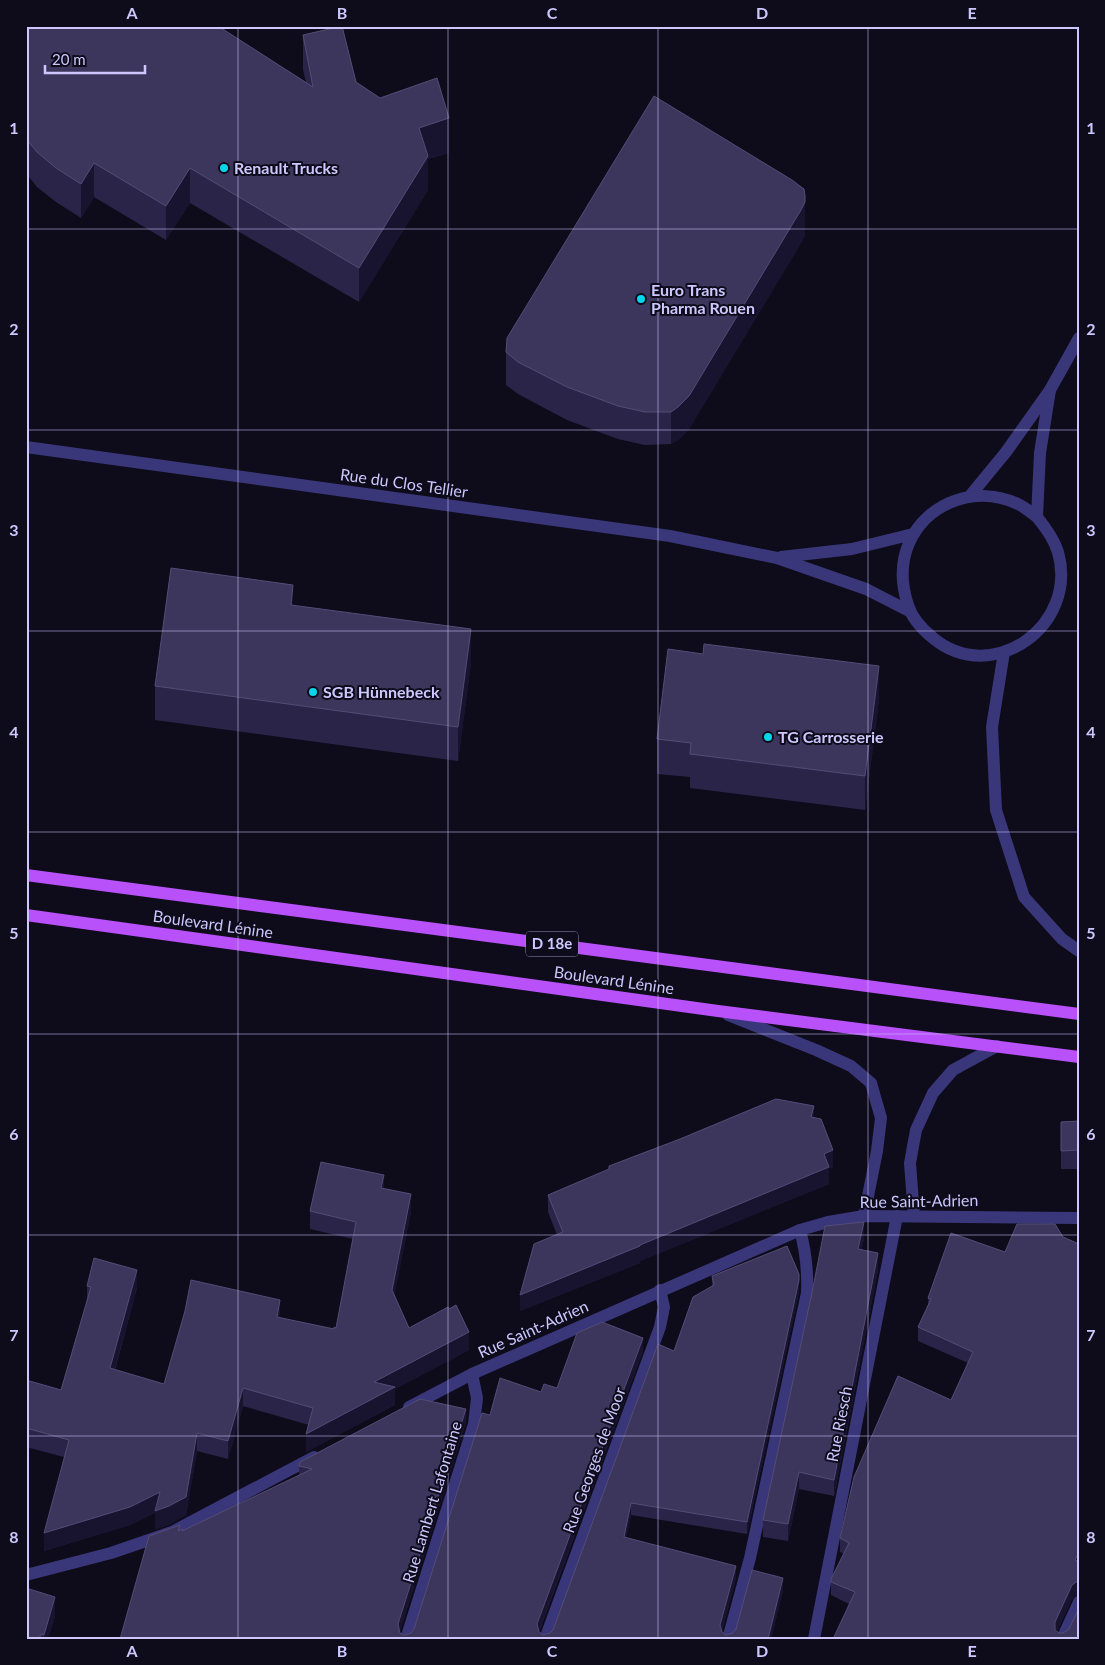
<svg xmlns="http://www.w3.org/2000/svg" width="1105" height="1665" font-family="Lato,sans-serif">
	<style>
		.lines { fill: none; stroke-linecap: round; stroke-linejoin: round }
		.street { stroke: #393779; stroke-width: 12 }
		.primary { stroke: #b951fa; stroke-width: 12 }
		.wall { fill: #2b2449 }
		.shaded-wall { fill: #18132e }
		.building { fill: #3d365c; stroke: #534c76 }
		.grid { fill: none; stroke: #cdc7fe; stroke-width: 1; stroke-opacity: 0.55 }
		.poi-dot { fill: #06d6ea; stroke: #0e0b1b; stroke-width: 2 }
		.labels { text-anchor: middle; stroke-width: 4; stroke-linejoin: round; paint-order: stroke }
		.shield { fill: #0e0b1b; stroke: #948fba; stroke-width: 1 }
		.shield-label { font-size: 15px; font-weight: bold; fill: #cdc7fe }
		.poi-label { font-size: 16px; font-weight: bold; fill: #cdc7fe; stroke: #0e0b1b; text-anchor: start }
		.street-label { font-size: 16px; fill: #cdc7fe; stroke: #0e0b1b }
		.neatline { fill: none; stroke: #cdc7fe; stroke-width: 2 }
		.grid-label { font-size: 16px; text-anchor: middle; font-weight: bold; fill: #cdc7fe }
	</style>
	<rect width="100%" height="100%" fill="#0e0b1b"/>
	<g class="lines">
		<g class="street">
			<path d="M 26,447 L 670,536 L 777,558 L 866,589 L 909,611"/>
			<path d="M 969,497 L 1006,452 L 1050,390 L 1079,338"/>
			<path d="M 1037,517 C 1031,513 1025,507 1018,504 C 977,485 928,501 909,543 C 900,564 901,584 908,605 C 912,619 922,629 933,638 C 992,687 1079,626 1058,552 C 1054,539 1046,528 1037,517 L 1040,453 L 1050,390"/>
			<path d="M 781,557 L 852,549 L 913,534"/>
			<path d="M 1004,652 L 992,727 L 996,810 L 1024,897 L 1062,939 L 1079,951"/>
			<path d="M 728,1015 L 816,1050 L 851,1066 L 871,1083 L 881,1118 L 877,1151 L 864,1216"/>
			<path d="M 914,1216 L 910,1163 L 916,1130 L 933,1093 L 953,1070 L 997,1046"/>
			<path d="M 409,1407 L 472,1374 L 800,1230 L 828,1222 L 864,1216 L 1079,1218"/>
			<path d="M 26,1575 L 111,1553 L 172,1532 L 314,1457"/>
			<path d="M 406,1639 L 474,1424 L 477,1398 L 472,1374"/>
			<path d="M 545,1639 L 660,1327 L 664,1307 L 660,1290"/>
			<path d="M 728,1639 L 750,1558 L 807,1293 C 808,1270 806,1252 800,1230"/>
			<path d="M 814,1639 L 897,1216"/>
			<path d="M 1062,1639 L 1079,1602"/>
		</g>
		<g class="primary">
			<path d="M 26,875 L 1079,1014"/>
			<path d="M 26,915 L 718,1011 L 1079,1057"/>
		</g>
	</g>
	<g class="wall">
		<path d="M 26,26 L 306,82 L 303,70 L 303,35 L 356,82 L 449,153 L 428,159 L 428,190 L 359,302 L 190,203 L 166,240 L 94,197 L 81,218 L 56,202 L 37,187 L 26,173 Z"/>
		<path d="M 805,228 L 805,235 L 801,243 L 689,429 L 678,440 L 671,444 L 645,445 L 618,439 L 567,420 L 518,394 L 506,385 L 506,352 Z"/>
		<path d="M 293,605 L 471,663 L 458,761 L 155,720 L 155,686 Z"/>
		<path d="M 879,700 L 865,810 L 690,788 L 690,777 L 657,774 L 657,739 Z"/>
		<path d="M 814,1118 L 833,1167 L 829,1168 L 829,1184 L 640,1261 L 640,1263 L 520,1311 L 557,1235 L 548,1212 L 548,1195 Z"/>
		<path d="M 1079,1121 L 1079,1169 L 1061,1169 L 1061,1122 Z"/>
		<path d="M 384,1189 L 411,1212 L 394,1295 L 409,1328 L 469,1350 L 395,1389 L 395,1405 L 306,1452 L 309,1425 L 243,1406 L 228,1459 L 197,1451 L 186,1515 L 169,1525 L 155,1529 L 155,1513 L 130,1525 L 44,1551 L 64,1457 L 26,1447 L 26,1380 L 61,1390 L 87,1301 L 87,1286 L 137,1288 L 115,1370 L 164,1384 L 280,1318 L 334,1329 L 336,1328 L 353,1239 L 310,1229 L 310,1211 Z"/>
		<path d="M 1063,1237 L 1079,1244 L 1079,1594 L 1072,1599 L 1057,1631 L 1059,1633 L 1079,1639 L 849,1604 L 831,1595 L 831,1582 L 844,1554 L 840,1552 L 840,1538 L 951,1400 L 968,1363 L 918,1341 L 918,1327 L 928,1306 L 928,1298 L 1005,1252 Z"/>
		<path d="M 864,1239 L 861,1250 L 878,1270 L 834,1496 L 799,1489 L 788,1541 L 763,1537 L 763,1520 L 811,1298 Z"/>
		<path d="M 712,1276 L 799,1292 L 747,1534 L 631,1515 L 626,1538 L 736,1578 L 722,1631 L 726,1635 L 733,1633 L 783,1590 L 771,1639 L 120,1639 L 180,1530 L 183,1531 L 299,1476 L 299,1466 L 466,1422 L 400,1631 L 400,1633 L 404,1635 L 411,1633 L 414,1629 L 490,1415 L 541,1392 L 557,1388 L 643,1351 L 539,1632 L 543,1635 L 550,1633 L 553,1630 L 674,1351 L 712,1287 Z"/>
		<path d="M 55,1616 L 48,1639 L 26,1639 Z"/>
	</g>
	<g class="shaded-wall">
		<path d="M 449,118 L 449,153 L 428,159 L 428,190 L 359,302 L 359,268 L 419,128 Z"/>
		<path d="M 94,163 L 94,197 L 81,218 L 81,184 Z"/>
		<path d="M 190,168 L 190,203 L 166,240 L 166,206 Z"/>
		<path d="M 805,195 L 805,235 L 801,243 L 689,429 L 678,440 L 671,444 L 671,412 Z"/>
		<path d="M 293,585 L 293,619 L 291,605 Z"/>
		<path d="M 471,629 L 471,663 L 458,761 L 458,727 Z"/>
		<path d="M 879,666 L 879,700 L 865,810 L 865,776 Z"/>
		<path d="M 814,1106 L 814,1122 L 811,1117 Z"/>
		<path d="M 833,1150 L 833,1167 L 829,1168 L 829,1184 L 640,1261 L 640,1263 L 520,1311 L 520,1295 L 640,1245 Z"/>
		<path d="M 384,1175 L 384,1193 L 381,1188 Z"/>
		<path d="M 411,1194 L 411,1212 L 392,1308 L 392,1290 Z"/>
		<path d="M 864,1222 L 864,1239 L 858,1266 L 858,1249 Z"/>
		<path d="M 878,1253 L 878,1270 L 834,1496 L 834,1480 Z"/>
		<path d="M 137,1270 L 137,1288 L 110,1386 L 110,1368 Z"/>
		<path d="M 799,1274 L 799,1292 L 747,1534 L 747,1522 Z"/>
		<path d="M 280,1300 L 280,1318 L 277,1317 Z"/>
		<path d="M 469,1332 L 469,1350 L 395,1389 L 395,1405 L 306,1452 L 306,1434 L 374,1382 Z"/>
		<path d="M 643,1338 L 643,1351 L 537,1636 L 537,1624 Z"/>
		<path d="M 243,1388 L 243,1406 L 228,1459 L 228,1441 Z"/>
		<path d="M 466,1409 L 466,1422 L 398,1637 L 398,1624 Z"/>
		<path d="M 197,1433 L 197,1451 L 186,1515 L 169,1525 L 155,1529 L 155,1513 L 130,1525 L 44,1551 L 44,1533 L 160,1492 Z"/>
		<path d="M 799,1472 L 799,1489 L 788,1541 L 788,1524 Z"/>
		<path d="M 631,1503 L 631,1515 L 624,1550 L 624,1537 Z"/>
		<path d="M 1079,1553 L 1079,1566 L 1075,1560 Z"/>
		<path d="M 736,1566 L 736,1578 L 720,1637 L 720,1625 Z"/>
		<path d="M 783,1578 L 783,1590 L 771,1639 L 768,1639 Z"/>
		<path d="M 1079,1580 L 1079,1594 L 1072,1599 L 1055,1636 L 1055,1622 L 1072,1585 Z"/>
		<path d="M 55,1597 L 55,1616 L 48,1639 L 44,1639 L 44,1635 Z"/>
	</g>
	<g class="building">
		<path d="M 26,26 L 218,26 L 313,87 L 303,35 L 342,26 L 356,82 L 380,98 L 437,78 L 449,118 L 419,128 L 428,156 L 359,268 L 190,168 L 166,206 L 94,163 L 81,184 L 56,168 L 37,152 L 26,139 Z"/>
		<path d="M 654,96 L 792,180 L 804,189 L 805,195 L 805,202 L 801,210 L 689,396 L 678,407 L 671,412 L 645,412 L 618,406 L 567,387 L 518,362 L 506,352 L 507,338 Z"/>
		<path d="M 171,568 L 293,585 L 291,605 L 471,629 L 458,727 L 155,686 Z"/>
		<path d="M 704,644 L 879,666 L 865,776 L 690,754 L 691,743 L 657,739 L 668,649 L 703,654 Z"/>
		<path d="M 776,1099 L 814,1106 L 811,1117 L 821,1119 L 833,1150 L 824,1154 L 829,1167 L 640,1245 L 640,1246 L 520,1295 L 534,1244 L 563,1232 L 548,1195 L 609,1169 L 609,1166 L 680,1139 Z"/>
		<path d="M 1079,1121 L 1079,1150 L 1061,1151 L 1061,1122 Z"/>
		<path d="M 321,1162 L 384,1175 L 381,1188 L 411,1194 L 392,1290 L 409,1328 L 448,1307 L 449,1309 L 456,1305 L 469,1332 L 374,1382 L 395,1387 L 306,1434 L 313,1408 L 243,1388 L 228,1441 L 197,1433 L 186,1497 L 169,1506 L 155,1511 L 160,1492 L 130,1507 L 44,1533 L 69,1440 L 26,1428 L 26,1380 L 61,1390 L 91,1287 L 87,1286 L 94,1258 L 137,1270 L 110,1368 L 164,1384 L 185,1311 L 191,1280 L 280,1300 L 277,1317 L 334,1329 L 334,1327 L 336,1328 L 356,1222 L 310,1211 Z"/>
		<path d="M 864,1222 L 858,1249 L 878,1253 L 834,1480 L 799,1472 L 788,1524 L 763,1520 L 811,1297 L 811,1298 L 825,1226 Z"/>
		<path d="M 1017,1224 L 1055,1224 L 1063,1237 L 1079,1244 L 1079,1553 L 1075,1560 L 1079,1562 L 1079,1580 L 1072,1585 L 1055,1622 L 1055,1630 L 1059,1633 L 1063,1633 L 1069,1629 L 1079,1608 L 1079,1639 L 833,1639 L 855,1592 L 831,1582 L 831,1579 L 849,1543 L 840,1538 L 854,1477 L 898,1376 L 951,1400 L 973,1352 L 918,1327 L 931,1299 L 928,1298 L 951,1233 L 1005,1252 Z"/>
		<path d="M 787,1246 L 799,1274 L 799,1280 L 747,1522 L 631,1503 L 624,1537 L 736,1566 L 720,1625 L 722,1632 L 726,1635 L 733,1633 L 736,1629 L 752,1570 L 783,1578 L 768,1639 L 120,1639 L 149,1536 L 180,1525 L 178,1531 L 183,1529 L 182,1531 L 312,1469 L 299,1466 L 300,1462 L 420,1399 L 466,1409 L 398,1624 L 400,1633 L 404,1635 L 411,1633 L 414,1629 L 482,1413 L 490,1415 L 500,1378 L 541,1392 L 544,1384 L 557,1388 L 577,1333 L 602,1322 L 643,1338 L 537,1624 L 539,1632 L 543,1635 L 550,1633 L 553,1630 L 658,1344 L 674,1351 L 693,1297 L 714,1285 L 712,1276 Z"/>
		<path d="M 26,1588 L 55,1597 L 44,1635 L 41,1634 L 39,1639 L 26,1639 Z"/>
	</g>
	<path class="grid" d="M 238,26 L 238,1639M 448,26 L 448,1639M 658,26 L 658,1639M 868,26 L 868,1639M 26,229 L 1079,229M 26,430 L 1079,430M 26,631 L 1079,631M 26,832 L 1079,832M 26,1034 L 1079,1034M 26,1235 L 1079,1235M 26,1436 L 1079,1436"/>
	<g class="poi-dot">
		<circle cx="224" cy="168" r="5"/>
		<circle cx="641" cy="299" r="5"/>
		<circle cx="313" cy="692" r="5"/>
		<circle cx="768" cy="737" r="5"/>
	</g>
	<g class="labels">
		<rect class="shield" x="526" y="931.5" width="52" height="25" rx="4"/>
		<g class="shield-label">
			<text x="552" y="949">D 18e</text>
		</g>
		<g class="poi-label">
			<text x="234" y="174">Renault Trucks</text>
			<text x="651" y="296">Euro Trans<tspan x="651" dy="18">Pharma Rouen</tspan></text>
			<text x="323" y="698">SGB Hünnebeck</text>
			<text x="778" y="743">TG Carrosserie</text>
		</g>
		<g class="street-label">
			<text transform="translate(404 483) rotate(8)" y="6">Rue du Clos Tellier</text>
			<text transform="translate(213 924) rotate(8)" y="6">Boulevard Lénine</text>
			<text transform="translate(614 980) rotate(8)" y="6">Boulevard Lénine</text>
			<text transform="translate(919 1201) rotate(-1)" y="6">Rue Saint-Adrien</text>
			<text transform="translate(533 1329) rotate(-24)" y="6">Rue Saint-Adrien</text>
			<text transform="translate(839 1424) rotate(-79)" y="6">Rue Riesch</text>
			<text transform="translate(594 1460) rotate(-70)" y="6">Rue Georges de Moor</text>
			<text transform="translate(432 1502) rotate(-73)" y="6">Rue Lambert Lafontaine</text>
		</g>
	</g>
	<rect width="1105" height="1665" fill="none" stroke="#0e0b1b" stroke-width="55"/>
	<path d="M45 65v8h100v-8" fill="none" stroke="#cdc7fe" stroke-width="2.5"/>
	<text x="52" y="65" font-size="15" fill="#cdc7fe" stroke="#0e0b1b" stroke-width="4" paint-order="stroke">20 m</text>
	<rect x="28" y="28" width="1050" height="1610" class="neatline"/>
	<g class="grid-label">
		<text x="132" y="19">A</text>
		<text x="342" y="19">B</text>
		<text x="552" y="19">C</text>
		<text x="762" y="19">D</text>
		<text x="972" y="19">E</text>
		<text x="14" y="134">1</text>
		<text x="1091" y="134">1</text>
		<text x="14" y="335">2</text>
		<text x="1091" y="335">2</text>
		<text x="14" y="536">3</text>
		<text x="1091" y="536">3</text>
		<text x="14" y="738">4</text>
		<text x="1091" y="738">4</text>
		<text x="14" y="939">5</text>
		<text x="1091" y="939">5</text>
		<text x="14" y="1140">6</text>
		<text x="1091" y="1140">6</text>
		<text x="14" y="1341">7</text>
		<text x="1091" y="1341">7</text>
		<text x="14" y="1543">8</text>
		<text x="1091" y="1543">8</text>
		<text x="132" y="1657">A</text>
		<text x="342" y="1657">B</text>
		<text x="552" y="1657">C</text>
		<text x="762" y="1657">D</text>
		<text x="972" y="1657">E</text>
	</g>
</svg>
